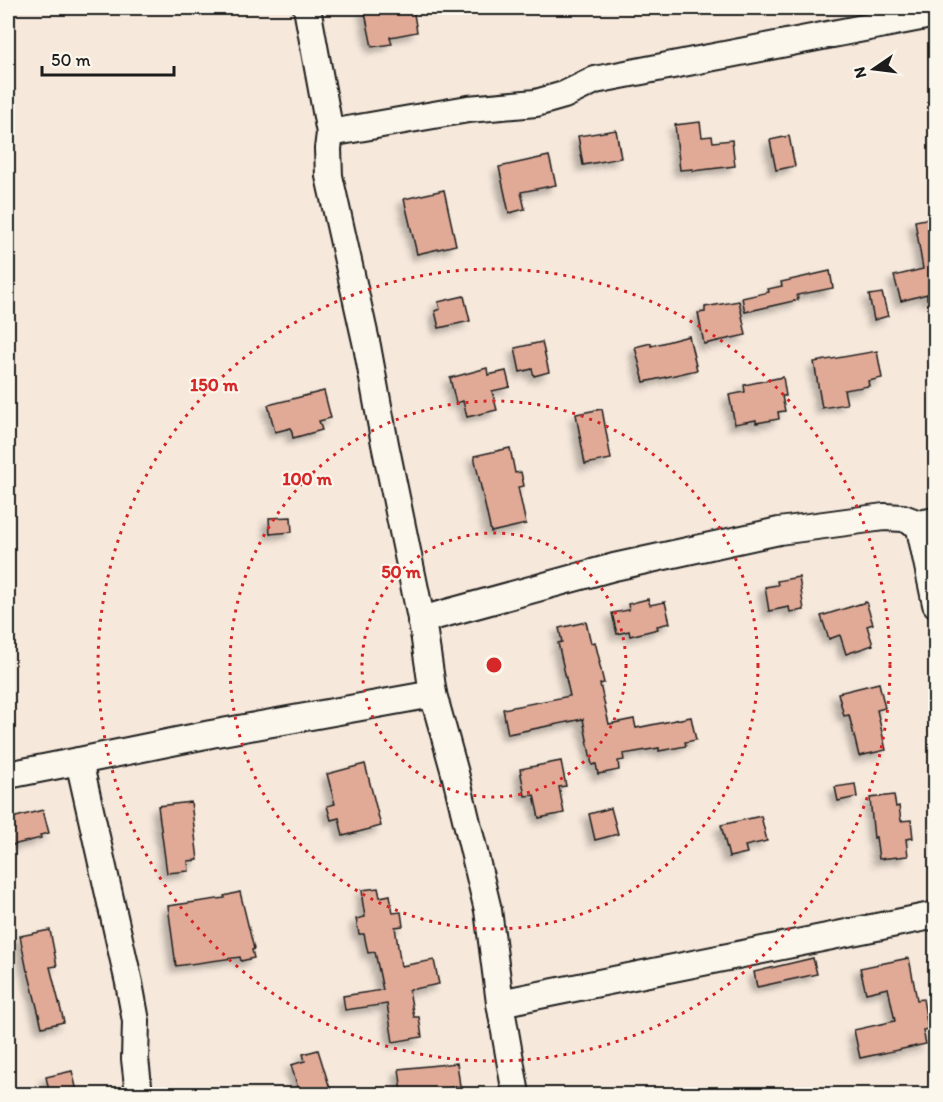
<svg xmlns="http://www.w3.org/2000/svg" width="943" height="1102" font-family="Itim,sans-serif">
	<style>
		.building { fill: #e1aa97; stroke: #1c1c1c; stroke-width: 1.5; filter: url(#shadow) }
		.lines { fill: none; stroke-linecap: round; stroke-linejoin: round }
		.minor-casing { stroke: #1c1c1c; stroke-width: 30 }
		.minor { stroke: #fbf7ec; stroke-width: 26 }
		.ring { fill: none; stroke: #d62828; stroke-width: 3; stroke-dasharray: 3 6 }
		.centre { fill: #d62828; stroke: #fbf7ec; stroke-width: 3 }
		.ring-label { font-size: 18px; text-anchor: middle; font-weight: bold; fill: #d62828; stroke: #fbf7ec; stroke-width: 4.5; stroke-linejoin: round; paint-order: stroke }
	</style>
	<defs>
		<filter id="shadow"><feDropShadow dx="-5.5" dy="5.5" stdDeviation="3" flood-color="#0004"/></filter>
	</defs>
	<rect width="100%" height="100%" fill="#f6e8db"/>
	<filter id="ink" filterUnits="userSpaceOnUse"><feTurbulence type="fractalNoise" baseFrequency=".0167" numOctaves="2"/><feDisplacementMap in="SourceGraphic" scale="12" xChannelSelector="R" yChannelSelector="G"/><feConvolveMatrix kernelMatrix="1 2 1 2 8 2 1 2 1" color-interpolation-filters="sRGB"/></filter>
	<g filter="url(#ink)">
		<g class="building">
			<path d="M 364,8 L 413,8 L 417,32 L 390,37 L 392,44 L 372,47 Z"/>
			<path d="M 700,122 L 702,137 L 712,136 L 713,142 L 732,140 L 735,166 L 693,171 L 693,169 L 680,170 L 675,125 Z"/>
			<path d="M 616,130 L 621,158 L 583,165 L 578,136 Z"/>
			<path d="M 789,136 L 795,166 L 776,170 L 770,140 Z"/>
			<path d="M 549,156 L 556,185 L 521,192 L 525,209 L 509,213 L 499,167 Z"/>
			<path d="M 444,190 L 456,245 L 417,254 L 404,199 Z"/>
			<path d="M 936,217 L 936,298 L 927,299 L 927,294 L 901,301 L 894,276 L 923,269 L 915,221 Z"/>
			<path d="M 830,271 L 833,288 L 797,295 L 798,300 L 745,312 L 742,298 L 769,292 L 768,289 L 782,286 L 781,282 Z"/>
			<path d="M 882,293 L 888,316 L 874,320 L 869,295 Z"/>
			<path d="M 464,296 L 470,321 L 439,328 L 435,311 L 440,309 L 438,302 Z"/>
			<path d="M 739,301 L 746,335 L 704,344 L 698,313 L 705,312 L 705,307 Z"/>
			<path d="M 689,336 L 697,370 L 644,382 L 635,347 L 651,343 L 651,346 Z"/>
			<path d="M 542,342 L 549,372 L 534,376 L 532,369 L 520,372 L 515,348 Z"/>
			<path d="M 877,351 L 882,378 L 868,381 L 869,386 L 844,390 L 847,404 L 822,408 L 814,362 Z"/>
			<path d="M 487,368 L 488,375 L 506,371 L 510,387 L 492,391 L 497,410 L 467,417 L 463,401 L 456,403 L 450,378 Z"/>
			<path d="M 783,377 L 786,396 L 782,396 L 785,411 L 778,412 L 779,419 L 756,423 L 756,420 L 735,424 L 729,395 L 745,392 L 744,385 Z"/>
			<path d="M 324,391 L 331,418 L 319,421 L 322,430 L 293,438 L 291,428 L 275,432 L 268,405 Z"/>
			<path d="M 602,409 L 611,459 L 585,464 L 576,414 Z"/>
			<path d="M 510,448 L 515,473 L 521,472 L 524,486 L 518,487 L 526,524 L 491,532 L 474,456 Z"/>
			<path d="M 291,517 L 292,532 L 270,534 L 269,518 Z"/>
			<path d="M 799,577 L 804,610 L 790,612 L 789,607 L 769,611 L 765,587 L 778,585 L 777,581 Z"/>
			<path d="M 648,599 L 650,605 L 665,602 L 670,623 L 657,626 L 658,629 L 630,636 L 629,631 L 617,634 L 612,613 L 629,610 L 628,604 Z"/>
			<path d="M 866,602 L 873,624 L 867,626 L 873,645 L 846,654 L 840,635 L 829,639 L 821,616 Z"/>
			<path d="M 586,622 L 591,643 L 595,642 L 600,662 L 599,662 L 604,683 L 600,684 L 609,724 L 634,719 L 636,728 L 691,717 L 696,740 L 685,742 L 686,746 L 659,751 L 659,748 L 623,754 L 624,760 L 618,761 L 619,770 L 598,774 L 596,764 L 592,765 L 583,719 L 508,734 L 503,709 L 570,696 L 558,643 L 562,642 L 559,628 Z"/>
			<path d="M 879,683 L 885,708 L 877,710 L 886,750 L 859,756 L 849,715 L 844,716 L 838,693 Z"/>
			<path d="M 561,761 L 566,786 L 559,787 L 564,813 L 539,818 L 534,795 L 525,796 L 520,769 Z"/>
			<path d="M 365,764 L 381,826 L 343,836 L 339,818 L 331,820 L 327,806 L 335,804 L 327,774 Z"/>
			<path d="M 855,784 L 857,797 L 838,801 L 835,787 Z"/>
			<path d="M 894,795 L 896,807 L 899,806 L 901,821 L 911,820 L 913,838 L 906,839 L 908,856 L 879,859 L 876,837 L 874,838 L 870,798 Z"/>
			<path d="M 191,802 L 198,860 L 188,861 L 189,871 L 167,873 L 158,806 Z"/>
			<path d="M 611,808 L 618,834 L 595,840 L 589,814 Z"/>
			<path d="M 43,810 L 49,833 L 40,835 L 41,838 L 8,846 L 8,819 Z"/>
			<path d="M 761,816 L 767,841 L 745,846 L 747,853 L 729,857 L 721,825 Z"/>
			<path d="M 378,888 L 380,897 L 390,895 L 393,913 L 401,912 L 403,926 L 395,927 L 401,966 L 434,960 L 439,984 L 409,990 L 414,1017 L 419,1017 L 422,1037 L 393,1042 L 387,1004 L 345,1010 L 343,996 L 383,990 L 375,952 L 368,953 L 364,934 L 359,934 L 356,919 L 365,917 L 362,898 L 363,898 L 362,890 Z"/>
			<path d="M 240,892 L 254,949 L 252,950 L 254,958 L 241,961 L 240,957 L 176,966 L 168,906 L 225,898 L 224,896 Z"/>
			<path d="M 50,930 L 57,966 L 50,967 L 64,1022 L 42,1027 L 28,971 L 27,971 L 20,936 Z"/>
			<path d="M 813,958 L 817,974 L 757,987 L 754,972 Z"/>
			<path d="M 909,958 L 917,1000 L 923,999 L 928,1029 L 923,1030 L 926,1044 L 860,1058 L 854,1030 L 895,1021 L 888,988 L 866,993 L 860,968 Z"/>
			<path d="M 318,1050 L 332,1095 L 300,1095 L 291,1065 L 305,1061 L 303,1054 Z"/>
			<path d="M 457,1063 L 460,1086 L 411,1094 L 411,1092 L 402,1092 L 399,1069 Z"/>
			<path d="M 72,1071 L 78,1095 L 50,1095 L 46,1077 Z"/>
		</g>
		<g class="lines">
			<g class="minor-casing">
				<g id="minor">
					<path d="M 307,8 L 330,133 L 328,149 L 329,176 L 367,346 L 385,444 L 424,633 L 433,694 L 455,773 L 488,910 L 500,1003 L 516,1094"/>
					<path d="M 330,133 L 468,109 L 536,103 L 564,95 L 595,80 L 936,14"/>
					<path d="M 935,521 L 919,524 L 936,604"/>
					<path d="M 421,620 L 614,567 L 779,531 L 884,517 L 903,518 L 919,524"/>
					<path d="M 79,761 L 211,734 L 433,694"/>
					<path d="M 8,775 L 79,761 L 129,983 L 136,1021 L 135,1059 L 139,1094"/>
					<path d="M 500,1003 L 936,915"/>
				</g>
			</g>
			<use href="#minor" class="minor"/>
		</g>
	</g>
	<g class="ring">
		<circle cx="494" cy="665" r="132"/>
		<circle cx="494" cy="665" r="264"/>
		<circle cx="494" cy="665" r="396"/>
	</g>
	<circle cx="494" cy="665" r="9" class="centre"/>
	<g class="ring-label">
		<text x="214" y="391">150 m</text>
		<text x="307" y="485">100 m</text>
		<text x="401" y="578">50 m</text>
	</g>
	<rect width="943" height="1102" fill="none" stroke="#fbf7ec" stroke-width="30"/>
	<rect x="15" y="15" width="913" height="1072" fill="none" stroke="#1c1c1c" stroke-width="2" filter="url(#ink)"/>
	<g transform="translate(874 69) rotate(256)" stroke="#fbf7ec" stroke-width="4.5" paint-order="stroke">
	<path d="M0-4.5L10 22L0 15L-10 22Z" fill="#1c1c1c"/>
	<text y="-9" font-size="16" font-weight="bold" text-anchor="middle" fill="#1c1c1c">N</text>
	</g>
	<path d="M42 66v9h132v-9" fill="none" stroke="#1c1c1c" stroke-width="3"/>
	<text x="51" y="66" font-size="18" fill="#1c1c1c" stroke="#fbf7ec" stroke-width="4.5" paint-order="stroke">50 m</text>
</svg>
